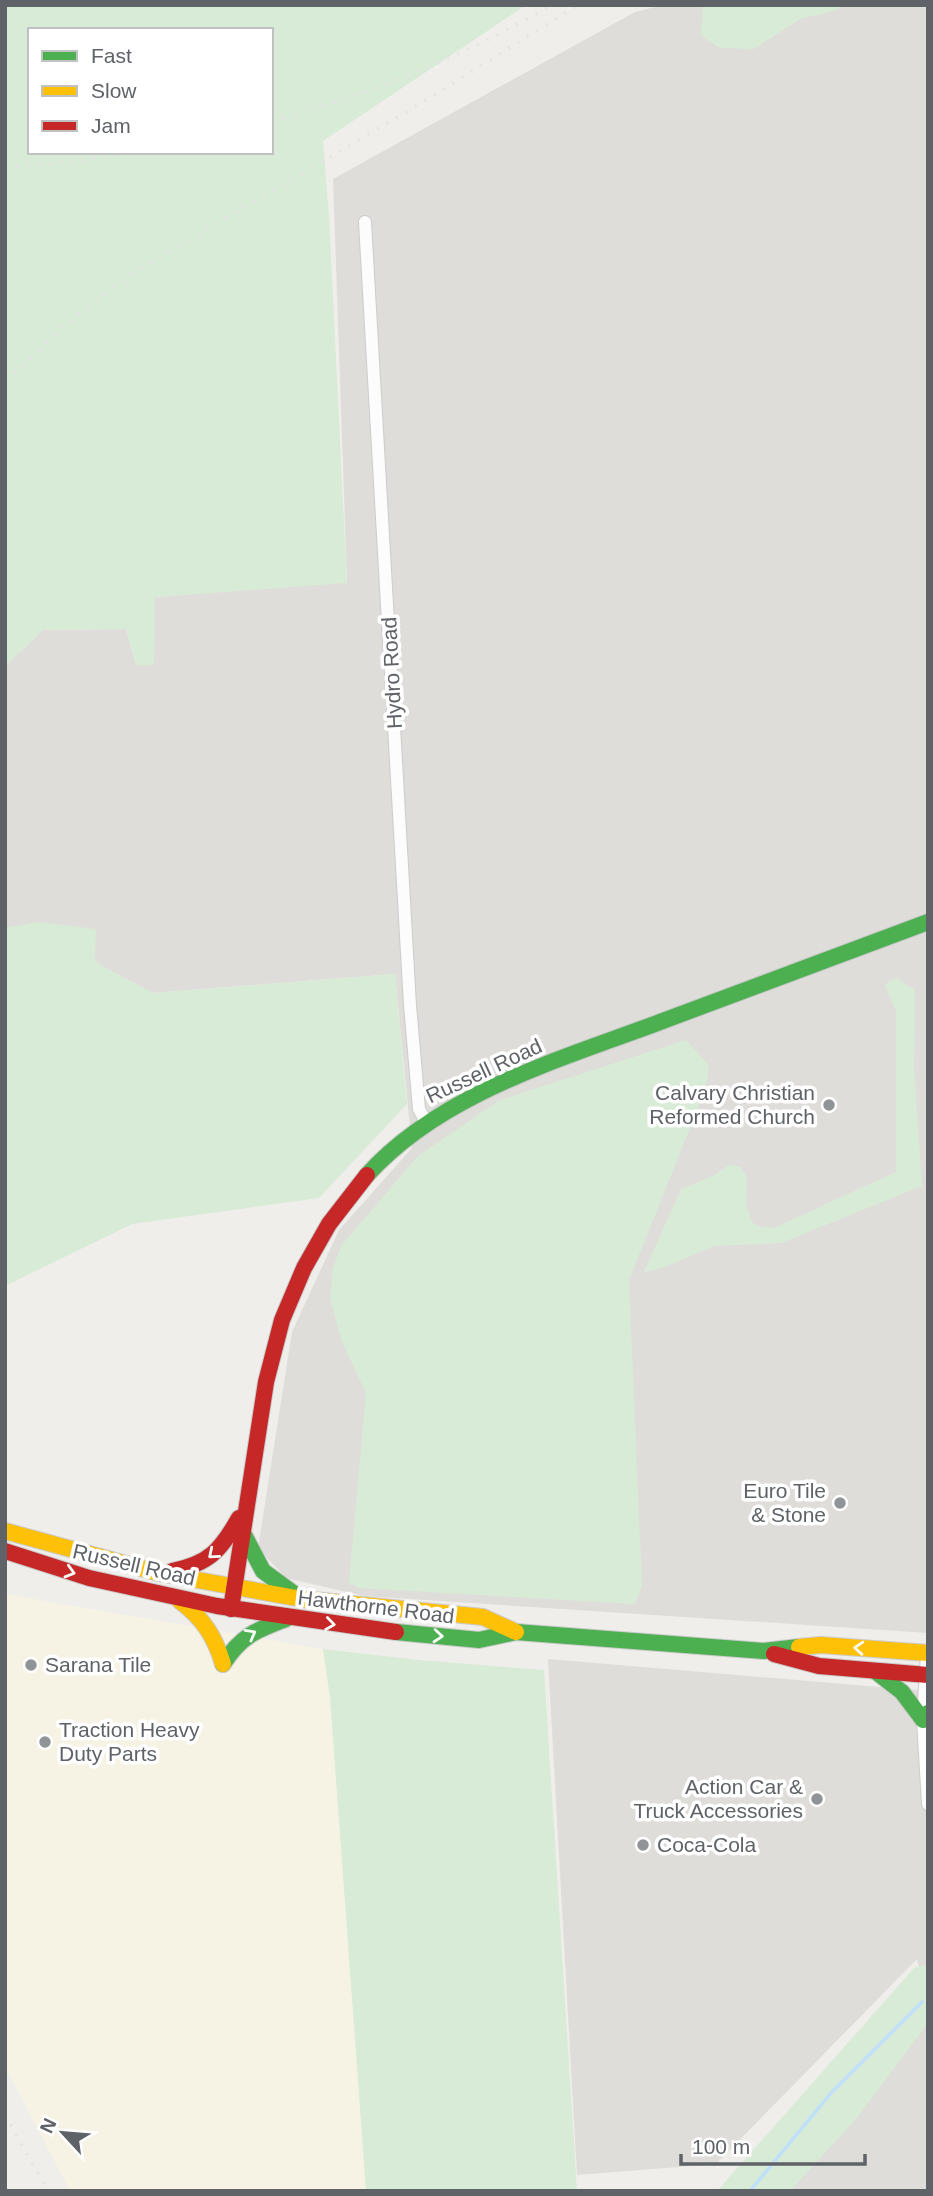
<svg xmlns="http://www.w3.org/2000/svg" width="933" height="2196" font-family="Helvetica,sans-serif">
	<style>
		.commercial { fill: #f7f3e4 }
		.industrial { fill: #dfddda }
		.green { fill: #d8ebd6; fill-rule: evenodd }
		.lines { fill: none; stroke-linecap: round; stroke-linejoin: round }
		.stream { stroke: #bfe0f9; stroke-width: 3.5 }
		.street-casing { stroke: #cbcccc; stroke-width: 14 }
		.fast-casing { stroke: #cacacb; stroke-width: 18 }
		.slow-casing { stroke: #cacacb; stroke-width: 18 }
		.jam-casing { stroke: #cacacb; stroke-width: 18 }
		.street { stroke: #fdfcfc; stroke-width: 12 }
		.fast { stroke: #4caf50; stroke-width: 16 }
		.slow { stroke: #ffc107; stroke-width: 16 }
		.jam { stroke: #c62828; stroke-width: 16 }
		.rail { stroke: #e4e4e4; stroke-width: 3.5; stroke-dasharray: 2 9; stroke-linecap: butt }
		.oneway { stroke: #f6fbf6 }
		.poi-dot { fill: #919496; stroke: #fff; stroke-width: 2.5 }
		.labels { text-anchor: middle; stroke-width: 7; stroke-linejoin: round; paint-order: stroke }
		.street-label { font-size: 21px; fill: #5f6368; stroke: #fff }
		.poi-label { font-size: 21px; fill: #5f6368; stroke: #fff; text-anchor: end }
	</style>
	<rect width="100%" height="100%" fill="#efeeea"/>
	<path class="commercial" d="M 5,1594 L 323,1649 L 330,1697 L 367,2191 L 70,2191 L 5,2066 Z"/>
	<g class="industrial">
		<path d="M 663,5 L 928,5 L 928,1633 L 364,1596 L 286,1578 L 258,1548 L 292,1332 L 339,1230 L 412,1148 L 395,974 L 152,993 L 95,962 L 5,928 L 5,666 L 43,630 L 126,629 L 136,665 L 154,664 L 154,597 L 347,582 L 333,179 L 635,12 Z"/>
		<path d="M 548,1659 L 928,1691 L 928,2005 L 917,1959 L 716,2164 L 577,2175 Z"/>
		<path d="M 928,2017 L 928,2191 L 784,2191 Z"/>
	</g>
	<g class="green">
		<path d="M 5,5 L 526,5 L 323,141 L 329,216 L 347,583 L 155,597 L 154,665 L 136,665 L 126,629 L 43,630 L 5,666 ZM 30,30 L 271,30 L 271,152 L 30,152 Z"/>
		<path d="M 703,5 L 845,5 L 833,11 L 800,19 L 754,49 L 720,48 L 701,36 Z"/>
		<path d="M 37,922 L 96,929 L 95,962 L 153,993 L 395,974 L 407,1104 L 319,1198 L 132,1224 L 5,1286 L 5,928 Z"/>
		<path d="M 897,978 L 915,990 L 914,1066 L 922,1186 L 781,1243 L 714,1246 L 662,1268 L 644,1272 L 681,1189 L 713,1176 L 729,1165 L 740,1167 L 747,1177 L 746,1205 L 752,1222 L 759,1227 L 774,1228 L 896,1172 L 896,1011 L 885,986 L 888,982 Z"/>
		<path d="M 686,1040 L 709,1065 L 706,1088 L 629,1280 L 642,1586 L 635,1604 L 358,1588 L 349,1582 L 366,1393 L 342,1342 L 330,1298 L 333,1268 L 341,1246 L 418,1156 L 500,1100 Z"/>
		<path d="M 323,1649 L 418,1660 L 544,1670 L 577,2191 L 366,2191 L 330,1697 Z"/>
		<path d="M 928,1963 L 928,2023 L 856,2119 L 790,2191 L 717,2191 L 914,1968 Z"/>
	</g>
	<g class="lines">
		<path class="stream" d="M 750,2191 L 831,2093 L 922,2002"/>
		<g class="street-casing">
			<g id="street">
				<path d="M 365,222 L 410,1005 L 419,1109 L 426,1122"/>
				<path d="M 927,1653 L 923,1720 L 928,1804"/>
			</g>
		</g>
		<g class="fast-casing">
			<g id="fast">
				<path d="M 367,1175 C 441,1093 559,1060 660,1022 C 749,989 839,955 928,922"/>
				<path d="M 242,1531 L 263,1571 L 293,1593"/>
				<path d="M 396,1632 L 479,1640 L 516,1632 L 764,1651 L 799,1647"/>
				<path d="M 223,1664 C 241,1636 256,1630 286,1619"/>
				<path d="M 875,1671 L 902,1692 L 923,1720 L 928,1713"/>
			</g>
		</g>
		<g class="slow-casing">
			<g id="slow">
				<path d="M 5,1531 L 159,1573 L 302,1599 L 483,1617 L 516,1632"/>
				<path d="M 180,1601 C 203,1618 215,1637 223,1664"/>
				<path d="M 799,1647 L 821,1645 L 928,1653"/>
			</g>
		</g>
		<g class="jam-casing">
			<g id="jam">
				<path d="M 5,1551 L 89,1578 L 217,1606 L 396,1632"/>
				<path d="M 172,1571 C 209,1564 221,1550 239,1518"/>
				<path d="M 231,1609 L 266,1382 L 282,1320 L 304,1268 L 329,1224 L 367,1175"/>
				<path d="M 774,1654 L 819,1666 L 928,1675"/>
			</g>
		</g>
		<use href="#street" class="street"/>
		<use href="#fast" class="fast"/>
		<use href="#slow" class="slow"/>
		<use href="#jam" class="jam"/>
		<g class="rail">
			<path d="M 271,121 C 368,97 465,55 552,5"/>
			<path d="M 5,167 L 80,161 L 134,152"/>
			<path d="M 5,381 L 69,321 L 130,275 L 418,105 L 578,5"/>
			<path d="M 5,2115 L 48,2191"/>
		</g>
	</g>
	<defs><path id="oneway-chevron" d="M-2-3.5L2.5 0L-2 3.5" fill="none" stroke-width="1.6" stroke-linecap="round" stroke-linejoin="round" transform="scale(1.75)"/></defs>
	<g class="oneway">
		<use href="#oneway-chevron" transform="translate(213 1554) rotate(140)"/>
		<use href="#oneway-chevron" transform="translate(70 1572) rotate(16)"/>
		<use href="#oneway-chevron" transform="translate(330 1624) rotate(8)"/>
		<use href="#oneway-chevron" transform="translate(251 1634) rotate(-29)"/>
		<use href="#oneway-chevron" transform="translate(438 1636) rotate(5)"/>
		<use href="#oneway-chevron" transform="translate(859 1648) rotate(-176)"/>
	</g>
	<g class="poi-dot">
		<circle cx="829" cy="1105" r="7"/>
		<circle cx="840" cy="1503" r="7"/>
		<circle cx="31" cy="1665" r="7"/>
		<circle cx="45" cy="1742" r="7"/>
		<circle cx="817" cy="1799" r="7"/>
		<circle cx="643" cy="1845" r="7"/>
	</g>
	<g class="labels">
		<g class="street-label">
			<text transform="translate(392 673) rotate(-93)" y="7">Hydro Road</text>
			<text transform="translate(484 1071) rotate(-25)" y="7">Russell Road</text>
			<text transform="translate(134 1565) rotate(13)" y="7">Russell Road</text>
			<text transform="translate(376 1607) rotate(7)" y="7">Hawthorne Road</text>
		</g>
		<g class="poi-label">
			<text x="815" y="1100">Calvary Christian<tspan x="815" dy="24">Reformed Church</tspan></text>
			<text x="826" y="1498">Euro Tile<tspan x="826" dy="24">&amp; Stone</tspan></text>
			<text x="45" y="1672" text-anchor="start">Sarana Tile</text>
			<text x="59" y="1737" text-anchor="start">Traction Heavy<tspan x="59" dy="24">Duty Parts</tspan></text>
			<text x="803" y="1794">Action Car &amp;<tspan x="803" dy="24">Truck Accessories</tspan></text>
			<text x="657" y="1852" text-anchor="start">Coca-Cola</text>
		</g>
	</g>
	<rect width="933" height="2196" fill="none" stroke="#5f6368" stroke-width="14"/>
	<rect x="28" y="28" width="245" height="126" fill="#ffffff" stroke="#bfc1c3" stroke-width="2"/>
	<rect x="42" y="51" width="35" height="10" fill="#4caf50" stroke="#bfc1c3" stroke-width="2"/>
	<text x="91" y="63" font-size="21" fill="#5f6368">Fast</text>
	<rect x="42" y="86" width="35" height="10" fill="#ffc107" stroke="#bfc1c3" stroke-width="2"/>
	<text x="91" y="98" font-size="21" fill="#5f6368">Slow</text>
	<rect x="42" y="121" width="35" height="10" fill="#c62828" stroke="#bfc1c3" stroke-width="2"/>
	<text x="91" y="133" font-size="21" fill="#5f6368">Jam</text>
	<g transform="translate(63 2133) rotate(296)" stroke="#ffffff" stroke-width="5" paint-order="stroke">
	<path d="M0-5L12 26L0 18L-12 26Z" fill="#5f6368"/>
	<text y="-10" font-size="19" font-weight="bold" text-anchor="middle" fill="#5f6368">N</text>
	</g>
	<path d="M681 2154v10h184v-10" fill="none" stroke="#5f6368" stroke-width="3.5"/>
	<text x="692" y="2154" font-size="21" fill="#5f6368" stroke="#ffffff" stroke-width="5" paint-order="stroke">100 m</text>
</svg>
